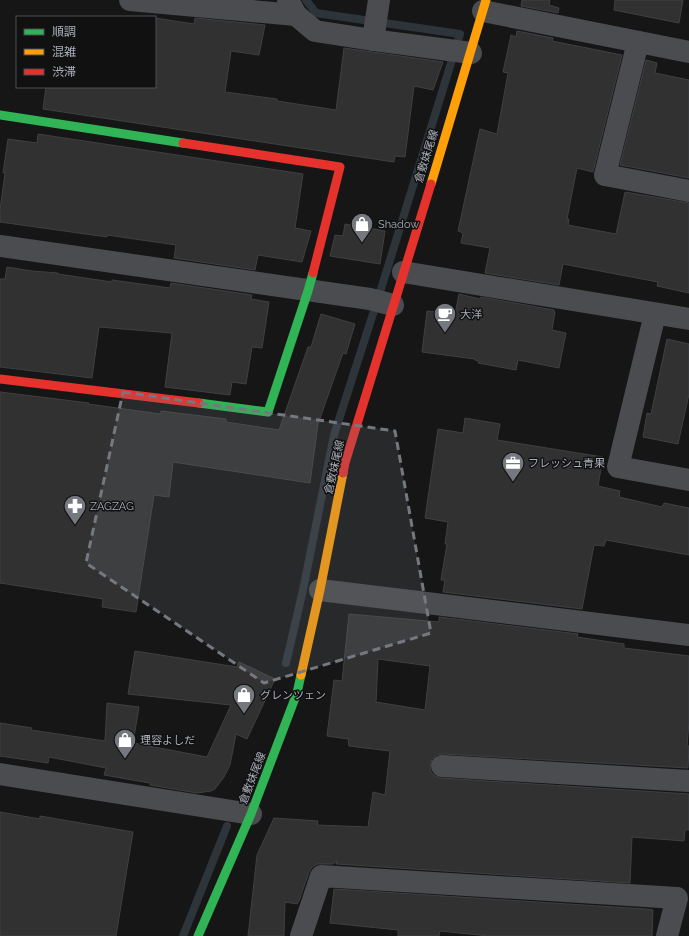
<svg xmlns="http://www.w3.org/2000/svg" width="689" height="936" font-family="Raleway,'Noto Sans JP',sans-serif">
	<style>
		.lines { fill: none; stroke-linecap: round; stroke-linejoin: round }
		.stream { stroke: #2d353b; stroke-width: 8 }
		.building { fill: #313132; stroke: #3f4043; fill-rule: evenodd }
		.street { stroke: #4b4c4f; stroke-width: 22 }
		.fast { stroke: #30b455; stroke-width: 9 }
		.slow { stroke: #ff9f0a; stroke-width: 9 }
		.jam { stroke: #e5322d; stroke-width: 9 }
		.marked { fill: #75787f; fill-opacity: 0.2; stroke: #75787f; stroke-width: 3; stroke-dasharray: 8 5; stroke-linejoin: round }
		.labels { text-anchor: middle; stroke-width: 3; stroke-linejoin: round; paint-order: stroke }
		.street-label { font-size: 11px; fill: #a8adb7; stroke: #111112 }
		.poi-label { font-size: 11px; fill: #a8adb7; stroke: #111112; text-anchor: start }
	</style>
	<rect width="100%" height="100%" fill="#161617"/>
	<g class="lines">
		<g class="stream">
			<path d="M 286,663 L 303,590 L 334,435 L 381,289 L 460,34 L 316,13 L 306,0"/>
			<path d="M 183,936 L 227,826"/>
		</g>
	</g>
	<g class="building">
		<path d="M 522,0 L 550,0 L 549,5 L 559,8 L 558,13 L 521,6 Z"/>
		<path d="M 615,0 L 683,0 L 679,23 L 614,10 Z"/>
		<path d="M 155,18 L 194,24 L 195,18 L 265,25 L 259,55 L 231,51 L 225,92 L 277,99 L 277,101 L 336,110 L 344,48 L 443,62 L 433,90 L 414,86 L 405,157 L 395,156 L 394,162 L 43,109 L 46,87 L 155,87 Z"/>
		<path d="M 517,31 L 553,38 L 552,41 L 622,55 L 593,172 L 577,168 L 567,219 L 569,219 L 568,225 L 616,234 L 625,192 L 689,203 L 689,293 L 657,286 L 658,282 L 563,264 L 559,285 L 485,273 L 490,248 L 461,243 L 463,233 L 458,231 L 480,129 L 497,134 L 508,73 L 503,72 L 511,35 L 516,37 Z"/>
		<path d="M 646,60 L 657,63 L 655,73 L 689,80 L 689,178 L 620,165 Z"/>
		<path d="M 38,134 L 303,174 L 295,228 L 311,231 L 302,262 L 258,255 L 255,270 L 174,258 L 176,245 L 107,235 L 107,237 L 0,222 L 0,210 L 5,173 L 3,173 L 8,139 L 37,143 Z"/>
		<path d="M 345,224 L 385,231 L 380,264 L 330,256 L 335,235 L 343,236 Z"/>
		<path d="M 7,267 L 32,271 L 58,273 L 58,274 L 112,282 L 112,280 L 170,288 L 171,283 L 252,295 L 251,299 L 269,302 L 262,348 L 252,347 L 246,384 L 232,382 L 230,395 L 165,387 L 172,333 L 99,327 L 92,378 L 0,367 L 0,279 L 5,279 Z"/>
		<path d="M 459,294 L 480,299 L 481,297 L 554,310 L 554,311 L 555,312 L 552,330 L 566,333 L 559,368 L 518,360 L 516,370 L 478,363 L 479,361 L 475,360 L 475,359 L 422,352 L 427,311 L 455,314 Z"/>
		<path d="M 321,314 L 355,324 L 346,354 L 343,353 L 318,424 L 310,483 L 173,462 L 169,497 L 154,495 L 136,612 L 102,607 L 103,599 L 0,583 L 0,392 L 89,403 L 88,404 L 161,414 L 161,411 L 226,419 L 226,422 L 279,430 L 308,347 L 311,347 Z"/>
		<path d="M 667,339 L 689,344 L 689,394 L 678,444 L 643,437 L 647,413 L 651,414 Z"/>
		<path d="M 465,418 L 500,424 L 497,440 L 603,457 L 598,486 L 620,491 L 619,497 L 662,507 L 664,503 L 689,508 L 689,555 L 606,540 L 604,546 L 594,545 L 582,609 L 443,592 L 445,580 L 441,580 L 447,544 L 445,544 L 448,522 L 425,518 L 438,429 L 463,433 Z"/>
		<path d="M 349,614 L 439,622 L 439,617 L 578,634 L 577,637 L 624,644 L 624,648 L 689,656 L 689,722 L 687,746 L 689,746 L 688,768 L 443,754 L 437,755 L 432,759 L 430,766 L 431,772 L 435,776 L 441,778 L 689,794 L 689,830 L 685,830 L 684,841 L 632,837 L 630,883 L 336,864 L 337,861 L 333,864 L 317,864 L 312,867 L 309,872 L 299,901 L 297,904 L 285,902 L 284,936 L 248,936 L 257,855 L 274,818 L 318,821 L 317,825 L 368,827 L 373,792 L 385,795 L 390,751 L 349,746 L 348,739 L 327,736 L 334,680 L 342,681 ZM 378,659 L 430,666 L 425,710 L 376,702 Z"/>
		<path d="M 135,651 L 237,667 L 239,662 L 275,679 L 247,739 L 236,734 L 230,765 L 224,777 L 215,789 L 211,791 L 197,793 L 150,785 L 150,783 L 104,775 L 106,768 L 49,757 L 48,763 L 0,756 L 0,723 L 32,728 L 31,730 L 105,741 L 107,703 L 139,707 L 133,743 L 207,757 L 231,705 L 128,694 Z"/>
		<path d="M 0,812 L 40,819 L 40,816 L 133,832 L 116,936 L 0,936 Z"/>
		<path d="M 334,889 L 646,909 L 653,910 L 652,936 L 489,936 L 440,931 L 439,936 L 398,936 L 398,930 L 330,923 Z"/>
	</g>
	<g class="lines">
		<g class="street">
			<path d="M 130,0 L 296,15"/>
			<path d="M 288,0 L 296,15 L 315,31 L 373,40 L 471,53"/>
			<path d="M 483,11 L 689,52"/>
			<path d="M 373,40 L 379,0"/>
			<path d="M 638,42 L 605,175 L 689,191"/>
			<path d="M 0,246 L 370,299 L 393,305"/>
			<path d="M 403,272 L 689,319"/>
			<path d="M 655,314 L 618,467 L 689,480"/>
			<path d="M 320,590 L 689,635"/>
			<path d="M 442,766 L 689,781"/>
			<path d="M 0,774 L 251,814"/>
			<path d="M 301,936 L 321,876 L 677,898 L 667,936"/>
		</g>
		<g class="fast">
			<path d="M 0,115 L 183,143"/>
			<path d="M 199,403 L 268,412 L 308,291 L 313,273"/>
			<path d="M 198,936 L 251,814 L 297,693 L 301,675"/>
		</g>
		<g class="slow">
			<path d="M 431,184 L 486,0"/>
			<path d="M 301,675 L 320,590 L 343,473"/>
		</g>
		<g class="jam">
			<path d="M 183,143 L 340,167 L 313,273"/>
			<path d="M 0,379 L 199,403"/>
			<path d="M 343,473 L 345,463 L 431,184"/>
		</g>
	</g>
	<path class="marked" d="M 123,392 L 395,431 L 431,633 L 264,683 L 86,563 Z"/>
	<defs>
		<g id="shop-pin" transform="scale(1.15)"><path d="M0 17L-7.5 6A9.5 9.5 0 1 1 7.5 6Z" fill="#75787f" stroke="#111112"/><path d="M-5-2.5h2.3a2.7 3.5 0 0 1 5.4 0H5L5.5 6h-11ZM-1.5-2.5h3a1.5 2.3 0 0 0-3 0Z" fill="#fff"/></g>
		<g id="cafe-pin" transform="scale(1.15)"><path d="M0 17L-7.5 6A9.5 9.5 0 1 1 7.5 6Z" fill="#75787f" stroke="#111112"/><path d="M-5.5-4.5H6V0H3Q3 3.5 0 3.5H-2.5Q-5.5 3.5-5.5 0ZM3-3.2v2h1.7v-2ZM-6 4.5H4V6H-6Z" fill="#fff"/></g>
		<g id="office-pin" transform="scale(1.15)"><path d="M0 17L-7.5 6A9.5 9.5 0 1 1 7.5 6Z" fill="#75787f" stroke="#111112"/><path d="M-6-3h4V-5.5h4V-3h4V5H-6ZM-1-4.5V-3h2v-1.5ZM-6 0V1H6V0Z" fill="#fff"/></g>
		<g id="pharmacy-pin" transform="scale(1.15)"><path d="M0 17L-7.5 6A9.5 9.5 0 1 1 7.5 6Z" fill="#75787f" stroke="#111112"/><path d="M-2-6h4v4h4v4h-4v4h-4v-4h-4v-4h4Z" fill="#fff"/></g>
	</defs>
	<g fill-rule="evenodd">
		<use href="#shop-pin" x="362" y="224"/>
		<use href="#cafe-pin" x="445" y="314"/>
		<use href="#office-pin" x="513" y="463"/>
		<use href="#pharmacy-pin" x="75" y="506"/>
		<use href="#shop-pin" x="244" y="695"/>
		<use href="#shop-pin" x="125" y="740"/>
	</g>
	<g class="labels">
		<g class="street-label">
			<text transform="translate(426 156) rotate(-73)" y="4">倉敷妹尾線</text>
			<text transform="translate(334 467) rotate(-77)" y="4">倉敷妹尾線</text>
			<text transform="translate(252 778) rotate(-69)" y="4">倉敷妹尾線</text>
		</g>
		<g class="poi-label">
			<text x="378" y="228">Shadow</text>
			<text x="460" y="318">大洋</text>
			<text x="528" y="467">フレッシュ青果</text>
			<text x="90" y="510">ZAGZAG</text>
			<text x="260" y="699">グレンツェン</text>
			<text x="140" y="744">理容よしだ</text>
		</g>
	</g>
	<rect x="16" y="16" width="140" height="72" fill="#111112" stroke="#4d4f54"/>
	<rect x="24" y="29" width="20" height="6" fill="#30b455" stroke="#4d4f54"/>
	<text x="52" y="36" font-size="12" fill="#a8adb7">順調</text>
	<rect x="24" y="49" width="20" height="6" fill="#ff9f0a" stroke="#4d4f54"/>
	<text x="52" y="56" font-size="12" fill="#a8adb7">混雑</text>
	<rect x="24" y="69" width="20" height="6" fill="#e5322d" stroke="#4d4f54"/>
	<text x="52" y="76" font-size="12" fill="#a8adb7">渋滞</text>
</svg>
